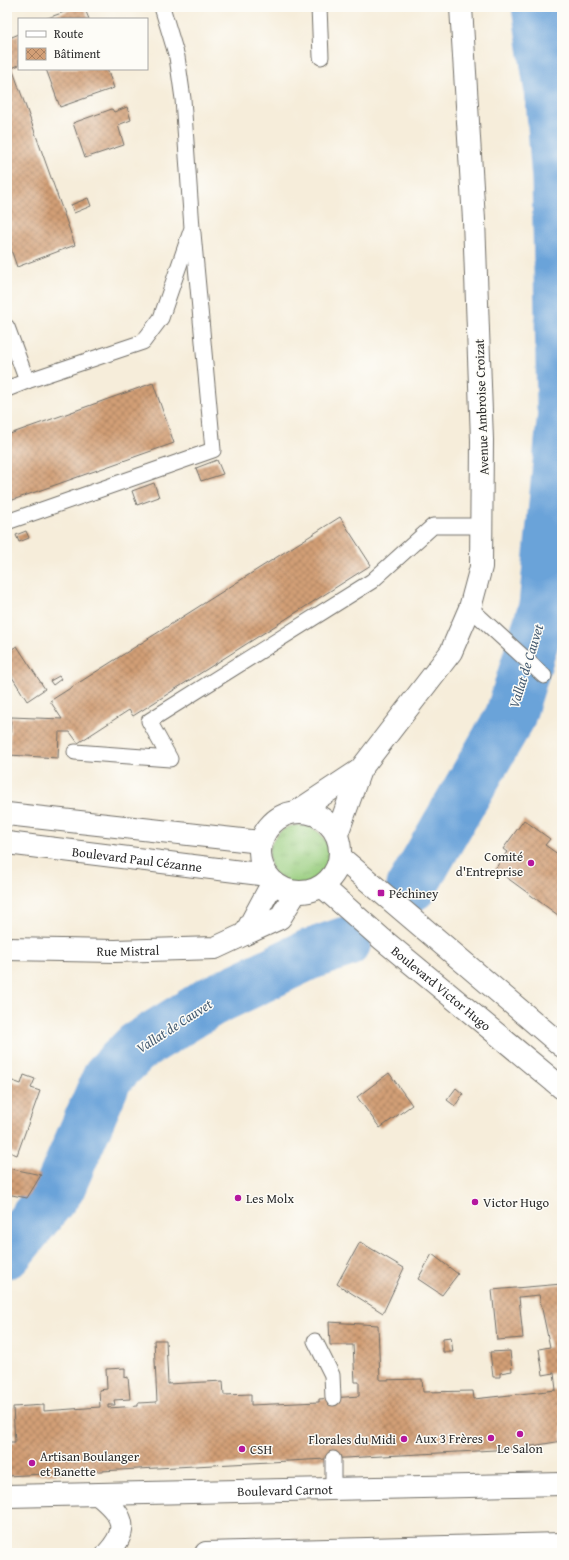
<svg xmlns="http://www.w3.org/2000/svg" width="569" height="1560" font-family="'Gentium Book Plus',serif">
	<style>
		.grass { fill: url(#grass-tufts); stroke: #627c55 }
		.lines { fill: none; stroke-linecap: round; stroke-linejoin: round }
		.river { stroke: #6ba3d9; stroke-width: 51 }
		.building { fill: url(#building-cross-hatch) }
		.lane-casing { stroke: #726f68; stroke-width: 17 }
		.street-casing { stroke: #726f68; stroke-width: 24 }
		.secondary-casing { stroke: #726f68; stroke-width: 24 }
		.lane { stroke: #fff; stroke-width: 15 }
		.street { stroke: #fff; stroke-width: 22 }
		.secondary { stroke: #fff; stroke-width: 22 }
		.poi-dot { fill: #b5179e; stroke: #fdfcf7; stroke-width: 1.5 }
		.labels { text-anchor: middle; stroke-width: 3; stroke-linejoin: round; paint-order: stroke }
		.street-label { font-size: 13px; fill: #2b2b2b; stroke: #fdfcf7 }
		.poi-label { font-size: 13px; fill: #2b2b2b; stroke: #fdfcf7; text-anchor: start }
		.water-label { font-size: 14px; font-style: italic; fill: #455b71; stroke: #fdfcf7 }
	</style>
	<defs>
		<pattern id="grass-tufts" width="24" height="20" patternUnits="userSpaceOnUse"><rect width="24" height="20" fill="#99ce7f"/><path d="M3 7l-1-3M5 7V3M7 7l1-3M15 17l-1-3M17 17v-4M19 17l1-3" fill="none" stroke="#84b16e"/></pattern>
		<pattern id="building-cross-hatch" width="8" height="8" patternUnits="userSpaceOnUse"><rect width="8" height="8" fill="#d29f76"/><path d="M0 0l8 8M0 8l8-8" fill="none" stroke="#ab8261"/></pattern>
	</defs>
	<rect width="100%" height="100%" fill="#fdfcf7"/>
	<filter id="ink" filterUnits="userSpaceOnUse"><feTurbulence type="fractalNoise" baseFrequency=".025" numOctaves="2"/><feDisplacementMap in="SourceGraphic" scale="8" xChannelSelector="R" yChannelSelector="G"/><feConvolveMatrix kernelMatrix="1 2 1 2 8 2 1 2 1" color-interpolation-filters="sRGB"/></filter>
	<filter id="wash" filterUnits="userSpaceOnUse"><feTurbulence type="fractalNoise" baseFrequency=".012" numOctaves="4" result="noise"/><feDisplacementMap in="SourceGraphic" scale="16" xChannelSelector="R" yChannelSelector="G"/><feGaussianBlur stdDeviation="0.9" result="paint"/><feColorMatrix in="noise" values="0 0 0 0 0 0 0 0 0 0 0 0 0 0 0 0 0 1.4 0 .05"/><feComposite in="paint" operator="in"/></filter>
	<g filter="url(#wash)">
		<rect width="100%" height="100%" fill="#f6edda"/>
		<circle class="grass" cx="299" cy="855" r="30"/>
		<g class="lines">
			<g class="river">
				<path d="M 537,7 L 551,99 L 557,181 L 562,408"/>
				<path d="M 412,886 L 510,717 L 544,606 L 562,421"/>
				<path d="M 7,1253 L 60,1187 L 108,1076 L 137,1047 L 210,1002 L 308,955 L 346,942"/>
			</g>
		</g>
		<g id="blocks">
			<g class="building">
				<path d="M 78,7 L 84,7 L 89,19 L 45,19 Z"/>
				<path d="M 19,34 L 19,65 L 12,68 L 75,245 L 17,267 L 7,238 L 7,39 Z"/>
				<path d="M 46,69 L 107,69 L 114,88 L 60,107 Z"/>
				<path d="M 127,107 L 131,120 L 118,125 L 124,145 L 85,158 L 73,123 L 112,109 L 114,112 Z"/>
				<path d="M 88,198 L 91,206 L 74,213 L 71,205 Z"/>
				<path d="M 153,383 L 174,443 L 7,502 L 7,435 Z"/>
				<path d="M 217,460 L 223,474 L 201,481 L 196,468 Z"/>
				<path d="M 154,483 L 159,497 L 137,505 L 132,491 Z"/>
				<path d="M 340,517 L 371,565 L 133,716 L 129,710 L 78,743 L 70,732 L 59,732 L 58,758 L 9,755 L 11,717 L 62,719 L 50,701 Z"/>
				<path d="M 26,531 L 29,538 L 19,542 L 16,535 Z"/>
				<path d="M 17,646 L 45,689 L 27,701 L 7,669 L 7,652 Z"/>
				<path d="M 59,676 L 61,679 L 53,685 L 50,681 Z"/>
				<path d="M 524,820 L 550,839 L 545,845 L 562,857 L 562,918 L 495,869 L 507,852 L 503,849 Z"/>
				<path d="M 389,1073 L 412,1105 L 380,1128 L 357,1097 Z"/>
				<path d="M 24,1075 L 35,1079 L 31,1088 L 40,1091 L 17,1155 L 7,1151 L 7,1079 L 21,1084 Z"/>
				<path d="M 456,1088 L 463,1094 L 455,1106 L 447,1100 Z"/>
				<path d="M 8,1168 L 41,1175 L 27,1198 L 7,1194 Z"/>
				<path d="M 360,1242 L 404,1268 L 383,1313 L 337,1284 Z"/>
				<path d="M 432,1254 L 458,1274 L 442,1295 L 418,1279 Z"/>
				<path d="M 562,1284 L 562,1441 L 514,1449 L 7,1476 L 7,1442 L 15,1442 L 13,1407 L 44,1405 L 44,1411 L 100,1407 L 99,1390 L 107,1389 L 106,1369 L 125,1368 L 125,1378 L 128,1377 L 130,1399 L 114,1400 L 115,1405 L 108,1405 L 108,1408 L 138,1406 L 138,1403 L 157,1402 L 154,1340 L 166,1340 L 168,1384 L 223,1381 L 224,1395 L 251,1394 L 251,1405 L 319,1402 L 319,1399 L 359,1396 L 359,1382 L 355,1382 L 353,1345 L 330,1345 L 329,1322 L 378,1325 L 380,1380 L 422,1379 L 423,1392 L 473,1391 L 474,1399 L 556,1390 L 554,1373 L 543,1375 L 539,1349 L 550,1347 L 539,1295 L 519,1297 L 523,1338 L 497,1340 L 492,1290 Z"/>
				<path d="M 451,1337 L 453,1352 L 443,1352 L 443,1338 Z"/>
				<path d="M 510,1351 L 512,1371 L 500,1373 L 500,1377 L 493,1377 L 490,1352 Z"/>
			</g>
		</g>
	</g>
	<g filter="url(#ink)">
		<use href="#blocks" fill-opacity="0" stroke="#726f68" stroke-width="1"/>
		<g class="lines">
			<g class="lane-casing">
				<g id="lane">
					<path d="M 319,7 L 321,57"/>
					<path d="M 7,327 L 27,381 L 143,342 L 161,318 L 192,228 L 183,99 L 177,57 L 162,7"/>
					<path d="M 7,389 L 27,381"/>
					<path d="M 7,522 L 213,450 L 193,233"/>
					<path d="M 470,608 L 544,676"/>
					<path d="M 75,752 L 170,759 L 149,721 L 372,581 L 433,526 L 482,526"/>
					<path d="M 315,1341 L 332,1375 L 333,1398"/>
					<path d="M 333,1490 L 333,1459"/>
				</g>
			</g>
			<g class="street-casing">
				<g id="street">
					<path d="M 273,882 L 245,934 L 280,918 L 296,892"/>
					<path id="s1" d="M 7,949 L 115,951 L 215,948 L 245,934"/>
				</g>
			</g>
			<g class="secondary-casing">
				<g id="secondary">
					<path d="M 298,811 L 360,770"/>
					<circle cx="300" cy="852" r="40"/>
					<path d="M 7,814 L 261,842"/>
					<path d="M 337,834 L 360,770 L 451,652 L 470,608 L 481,567 L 482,440 L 474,220 L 461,7"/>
					<path id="s2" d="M 7,843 L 267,875"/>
					<path d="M 340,857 L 562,1046"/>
					<path id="s3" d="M 322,886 L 382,939 L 562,1088"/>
					<path d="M 99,1495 C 122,1514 131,1528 108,1553"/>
					<path id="s4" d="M 7,1496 L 562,1484"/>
					<path d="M 206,1553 L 562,1544"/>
				</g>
			</g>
			<use href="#lane" class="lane"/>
			<use href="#street" class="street"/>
			<use href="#secondary" class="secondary"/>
		</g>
	</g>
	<g class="poi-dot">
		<circle cx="531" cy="863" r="4"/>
		<rect x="377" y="889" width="8" height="8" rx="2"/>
		<circle cx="238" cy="1198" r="4"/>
		<circle cx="475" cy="1202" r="4"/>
		<circle cx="520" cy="1434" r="4"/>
		<circle cx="491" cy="1438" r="4"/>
		<circle cx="404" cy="1439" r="4"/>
		<circle cx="242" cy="1449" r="4"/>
		<circle cx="32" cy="1463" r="4"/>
	</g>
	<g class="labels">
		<g class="street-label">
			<text transform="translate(481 407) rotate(-92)" y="5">Avenue Ambroise Croizat</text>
			<text dy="5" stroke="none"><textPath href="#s2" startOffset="131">Boulevard Paul Cézanne</textPath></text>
			<text dy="5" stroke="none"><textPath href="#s1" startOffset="121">Rue Mistral</textPath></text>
			<text dy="5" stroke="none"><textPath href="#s3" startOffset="157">Boulevard Victor Hugo</textPath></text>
			<text dy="5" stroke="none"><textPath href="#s4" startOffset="278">Boulevard Carnot</textPath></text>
		</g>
		<g class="poi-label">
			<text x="523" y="861" text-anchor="end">Comité<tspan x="523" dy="15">d'Entreprise</tspan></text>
			<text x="389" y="898">Péchiney</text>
			<text x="246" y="1203">Les Molx</text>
			<text x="483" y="1207">Victor Hugo</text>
			<text x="483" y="1443" text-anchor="end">Aux 3 Frères</text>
			<text x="396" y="1444" text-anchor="end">Florales du Midi</text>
			<text x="520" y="1453" text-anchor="middle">Le Salon</text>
			<text x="250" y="1454">CSH</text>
			<text x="40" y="1461">Artisan Boulanger<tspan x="40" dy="15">et Banette</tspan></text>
		</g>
		<g class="water-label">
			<text transform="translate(526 666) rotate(-73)" y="5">Vallat de Cauvet</text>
			<text transform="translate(174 1026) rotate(-33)" y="5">Vallat de Cauvet</text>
		</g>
	</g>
	<rect width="569" height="1560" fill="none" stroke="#fdfcf7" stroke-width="24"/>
	<rect x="18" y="18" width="130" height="52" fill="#fdfcf7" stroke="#a9a8a5"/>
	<rect x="26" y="31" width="20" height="6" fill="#ffffff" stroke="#a9a8a5"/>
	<text x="54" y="38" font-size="12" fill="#2b2b2b">Route</text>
	<rect x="26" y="48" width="20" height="12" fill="url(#building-cross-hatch)" stroke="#a9a8a5"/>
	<text x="54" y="58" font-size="12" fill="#2b2b2b">Bâtiment</text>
</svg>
